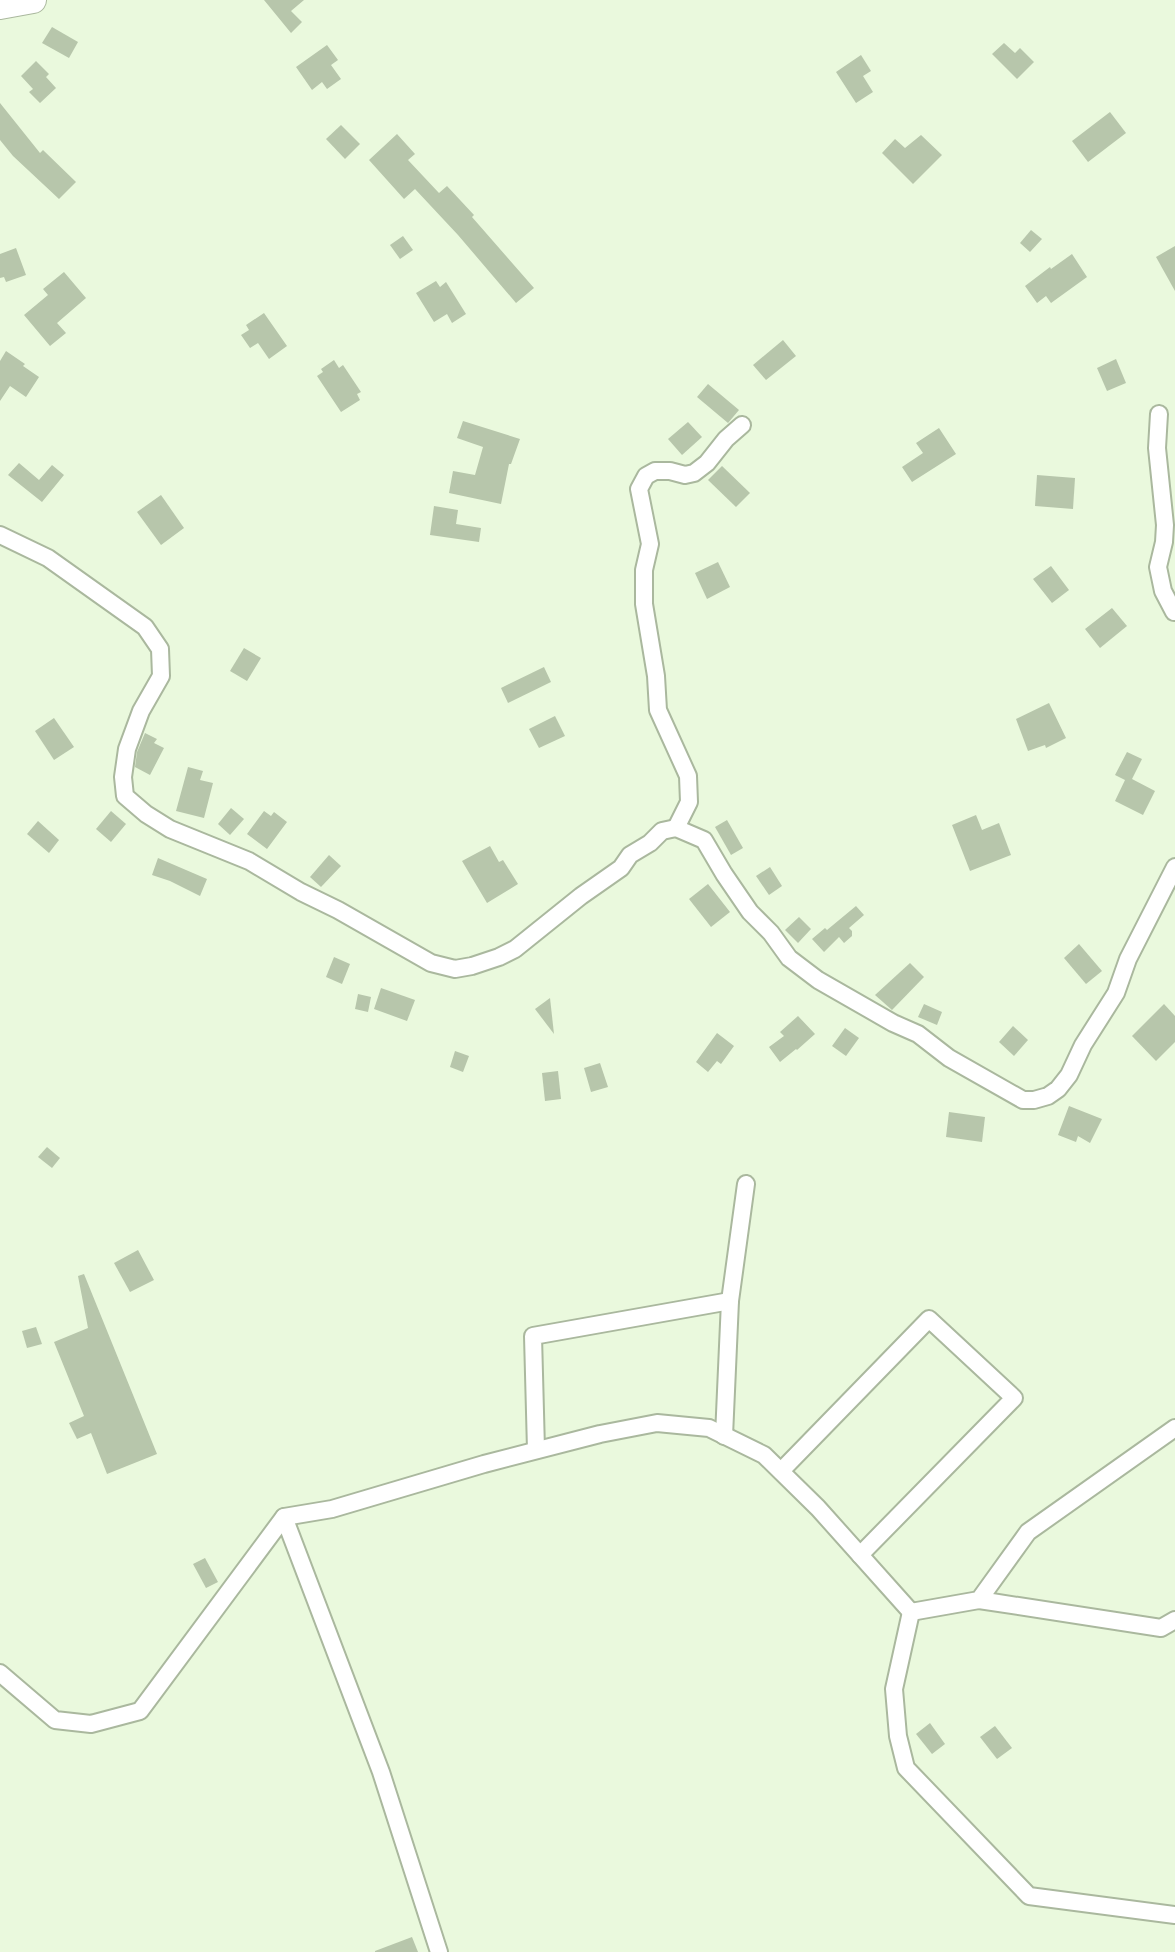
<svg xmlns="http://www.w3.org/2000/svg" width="1175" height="1952" font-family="Signika,sans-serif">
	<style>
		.building { fill: #b7c6ab }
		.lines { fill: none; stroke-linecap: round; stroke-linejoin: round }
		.minor-casing { stroke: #aab89e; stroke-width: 20 }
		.primary-casing { stroke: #aab89e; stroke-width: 28 }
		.minor { stroke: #fff; stroke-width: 16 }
		.primary { stroke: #fff; stroke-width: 26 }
	</style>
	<rect width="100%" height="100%" fill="#eaf9dd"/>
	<g class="building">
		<path d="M 264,0 L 304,0 L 291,11 L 302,22 L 291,33 Z"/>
		<path d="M 52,27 L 78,42 L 69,58 L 42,43 Z"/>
		<path d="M 1004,43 L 1015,53 L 1020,48 L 1034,62 L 1017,79 L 992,54 Z"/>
		<path d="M 327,45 L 338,60 L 331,65 L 341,79 L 327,89 L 322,82 L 312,90 L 296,67 Z"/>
		<path d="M 861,55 L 871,71 L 863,76 L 873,92 L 856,103 L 836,72 Z"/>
		<path d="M 36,61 L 49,74 L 46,77 L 56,88 L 40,103 L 29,92 L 33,89 L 21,76 Z"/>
		<path d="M 0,103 L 40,153 L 43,150 L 76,182 L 59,199 L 13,156 L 0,140 Z"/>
		<path d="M 1110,112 L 1126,133 L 1088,162 L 1072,141 Z"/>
		<path d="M 341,125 L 360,144 L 345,159 L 326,139 Z"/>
		<path d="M 397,134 L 415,154 L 408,160 L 439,193 L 447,186 L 474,215 L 472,217 L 534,288 L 516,303 L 458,235 L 415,189 L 404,199 L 369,160 Z"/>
		<path d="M 921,135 L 942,155 L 913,184 L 882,153 L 895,139 L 905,148 Z"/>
		<path d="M 1031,230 L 1042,239 L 1030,252 L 1020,243 Z"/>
		<path d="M 403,236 L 413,250 L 400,259 L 390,245 Z"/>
		<path d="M 1175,246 L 1175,291 L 1156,257 Z"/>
		<path d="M 16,248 L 26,275 L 6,282 L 4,277 L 0,278 L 0,254 Z"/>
		<path d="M 1072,254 L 1087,277 L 1051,303 L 1046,296 L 1037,303 L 1025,286 L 1050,267 L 1051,269 Z"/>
		<path d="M 64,272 L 86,298 L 57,323 L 66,333 L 50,346 L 24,315 L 48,295 L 43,289 Z"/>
		<path d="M 436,281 L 440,287 L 446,282 L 466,314 L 452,323 L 447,314 L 434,322 L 416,293 Z"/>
		<path d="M 264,313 L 287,346 L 269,359 L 258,343 L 250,348 L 241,335 L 249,330 L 246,325 Z"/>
		<path d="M 783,340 L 796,356 L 766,380 L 753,365 Z"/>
		<path d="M 6,351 L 25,364 L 23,366 L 39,377 L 26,397 L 10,386 L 0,401 L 0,361 Z"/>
		<path d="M 1116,359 L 1126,383 L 1107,391 L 1097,368 Z"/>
		<path d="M 334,360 L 339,368 L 343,365 L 361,392 L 357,394 L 360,400 L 341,412 L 317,376 L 323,372 L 321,369 Z"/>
		<path d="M 708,384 L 739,410 L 728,423 L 697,397 Z"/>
		<path d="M 463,421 L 520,439 L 511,464 L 509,464 L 501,504 L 449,493 L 453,471 L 475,475 L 483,447 L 457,438 Z"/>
		<path d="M 688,422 L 702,437 L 682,455 L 668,439 Z"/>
		<path d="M 939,428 L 956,454 L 912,482 L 902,467 L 923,453 L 916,443 Z"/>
		<path d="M 19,463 L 39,480 L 52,465 L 64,475 L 42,502 L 8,475 Z"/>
		<path d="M 722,466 L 750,493 L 736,507 L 708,480 Z"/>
		<path d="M 1037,475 L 1075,478 L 1073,509 L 1035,506 Z"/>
		<path d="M 161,495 L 184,528 L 161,545 L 137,512 Z"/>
		<path d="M 434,506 L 458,510 L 456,524 L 481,528 L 479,542 L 430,535 Z"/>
		<path d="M 718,562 L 730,587 L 707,599 L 695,573 Z"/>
		<path d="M 1051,566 L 1069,590 L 1052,603 L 1033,579 Z"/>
		<path d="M 1112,608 L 1127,626 L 1100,648 L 1085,629 Z"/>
		<path d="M 244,648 L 261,658 L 247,681 L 230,671 Z"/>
		<path d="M 544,667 L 551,682 L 508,703 L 501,688 Z"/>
		<path d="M 1049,703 L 1066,738 L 1046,748 L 1045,745 L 1028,751 L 1016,719 Z"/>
		<path d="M 555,716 L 565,736 L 539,748 L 529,729 Z"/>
		<path d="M 54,718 L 74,747 L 54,760 L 35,731 Z"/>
		<path d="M 145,733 L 157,739 L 154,743 L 164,748 L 150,775 L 135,767 L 137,752 Z"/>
		<path d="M 1127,752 L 1142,759 L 1132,779 L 1155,791 L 1143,815 L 1115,801 L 1125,780 L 1115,775 Z"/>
		<path d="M 188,767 L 203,771 L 200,780 L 213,783 L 204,818 L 176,811 Z"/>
		<path d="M 231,808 L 244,819 L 230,835 L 218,824 Z"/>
		<path d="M 111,811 L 126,824 L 111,842 L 96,829 Z"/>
		<path d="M 264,811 L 271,816 L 274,812 L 287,822 L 267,849 L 247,834 Z"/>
		<path d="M 976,815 L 982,830 L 999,823 L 1011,855 L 970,871 L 952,825 Z"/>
		<path d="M 727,820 L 743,848 L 731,855 L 715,827 Z"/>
		<path d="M 38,821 L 59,840 L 49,853 L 27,834 Z"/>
		<path d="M 490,846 L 499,862 L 503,860 L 518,884 L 487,903 L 462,861 Z"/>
		<path d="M 329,855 L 341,866 L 321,887 L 310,877 Z"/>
		<path d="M 158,858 L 207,879 L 200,896 L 170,881 L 152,875 Z"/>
		<path d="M 770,867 L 782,886 L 769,895 L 756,876 Z"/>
		<path d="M 708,884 L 730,912 L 711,927 L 689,899 Z"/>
		<path d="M 856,906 L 864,915 L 849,928 L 852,931 L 852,936 L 844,943 L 839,937 L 824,952 L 812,939 L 825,928 L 827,930 Z"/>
		<path d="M 799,917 L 811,929 L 798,943 L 785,930 Z"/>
		<path d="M 1079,944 L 1102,971 L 1086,984 L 1064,958 Z"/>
		<path d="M 334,957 L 350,964 L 342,984 L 326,977 Z"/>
		<path d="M 910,963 L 924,977 L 892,1010 L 875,995 Z"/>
		<path d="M 381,988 L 415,1000 L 407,1021 L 374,1009 Z"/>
		<path d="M 358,994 L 371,997 L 368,1012 L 355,1009 Z"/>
		<path d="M 550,998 L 554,1034 L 535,1009 Z"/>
		<path d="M 924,1004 L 942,1012 L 937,1025 L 918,1017 Z"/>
		<path d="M 1164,1004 L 1175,1016 L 1175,1042 L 1156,1061 L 1132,1036 Z"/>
		<path d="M 798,1016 L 815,1034 L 797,1050 L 796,1049 L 780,1062 L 769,1047 L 784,1036 L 780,1032 Z"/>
		<path d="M 1013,1026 L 1028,1040 L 1014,1056 L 999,1042 Z"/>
		<path d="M 845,1028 L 859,1038 L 846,1056 L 832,1046 Z"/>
		<path d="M 717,1033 L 734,1046 L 721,1064 L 717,1061 L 708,1072 L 696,1062 Z"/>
		<path d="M 455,1051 L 469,1056 L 463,1072 L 450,1067 Z"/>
		<path d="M 600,1063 L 608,1087 L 591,1092 L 584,1068 Z"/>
		<path d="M 558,1071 L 561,1099 L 545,1101 L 542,1073 Z"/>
		<path d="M 1069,1106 L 1102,1119 L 1090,1143 L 1078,1136 L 1076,1142 L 1058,1135 Z"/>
		<path d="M 949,1112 L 985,1117 L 982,1142 L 946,1137 Z"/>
		<path d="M 47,1147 L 60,1158 L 52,1168 L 38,1157 Z"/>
		<path d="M 138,1250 L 154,1280 L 130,1292 L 114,1263 Z"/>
		<path d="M 84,1274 L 157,1454 L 107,1474 L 91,1433 L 77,1439 L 69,1423 L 84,1416 L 54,1342 L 88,1328 L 78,1276 Z"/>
		<path d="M 36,1327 L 42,1344 L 27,1348 L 22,1331 Z"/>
		<path d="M 205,1558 L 218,1582 L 206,1588 L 193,1564 Z"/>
		<path d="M 930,1723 L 945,1744 L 932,1754 L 916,1734 Z"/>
		<path d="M 995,1726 L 1012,1748 L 997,1759 L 980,1737 Z"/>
		<path d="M 412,1937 L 418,1952 L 375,1952 L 375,1951 Z"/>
	</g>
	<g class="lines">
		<g class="minor-casing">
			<g id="minor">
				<path d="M 1159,414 L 1157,448 L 1165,525 L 1164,542 L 1158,567 L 1163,591 L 1174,612"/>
				<path d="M 0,535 L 48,558 L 145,627 L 160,649 L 161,676 L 141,711 L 127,749 L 123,777 L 125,796 L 146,814 L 170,829 L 249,861 L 301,892 L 338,910 L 431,963 L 455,969 L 472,966 L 499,957 L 515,949 L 581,896 L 621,868 L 630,855 L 650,843 L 662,831 L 676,828 L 704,840 L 724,874 L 750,912 L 771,933 L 789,958 L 818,980 L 893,1023 L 918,1034 L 949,1058 L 1023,1100 L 1034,1100 L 1048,1096 L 1058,1089 L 1069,1075 L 1083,1045 L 1116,993 L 1128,959 L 1175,867"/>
				<path d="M 676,828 L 689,802 L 688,776 L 658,710 L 656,676 L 644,604 L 644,570 L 650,544 L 639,489 L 646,476 L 655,471 L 670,471 L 685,475 L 694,473 L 707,463 L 726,439 L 742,425"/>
				<path d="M 730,1301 L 746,1184"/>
				<path d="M 536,1450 L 533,1336 L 730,1301 L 724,1436"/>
				<path d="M 781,1471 L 929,1319 L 1014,1398 L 860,1555"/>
				<path d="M 284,1517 L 381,1772 L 439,1952"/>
				<path d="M 979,1600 L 1161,1628 L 1175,1620"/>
				<path d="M 911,1612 L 894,1689 L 898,1736 L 906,1768 L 1029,1896 L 1175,1915"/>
				<path d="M 911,1612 L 979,1600 L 1028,1532 L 1175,1428"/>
				<path d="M 0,1673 L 55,1720 L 91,1724 L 140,1711 L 284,1517 L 332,1509 L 484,1464 L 600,1434 L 657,1423 L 709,1428 L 764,1455 L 818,1508 L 911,1612"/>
			</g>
		</g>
		<g class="primary-casing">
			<path id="primary" d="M 0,6 L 33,0"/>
		</g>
		<use href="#minor" class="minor"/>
		<use href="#primary" class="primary"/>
	</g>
</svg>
